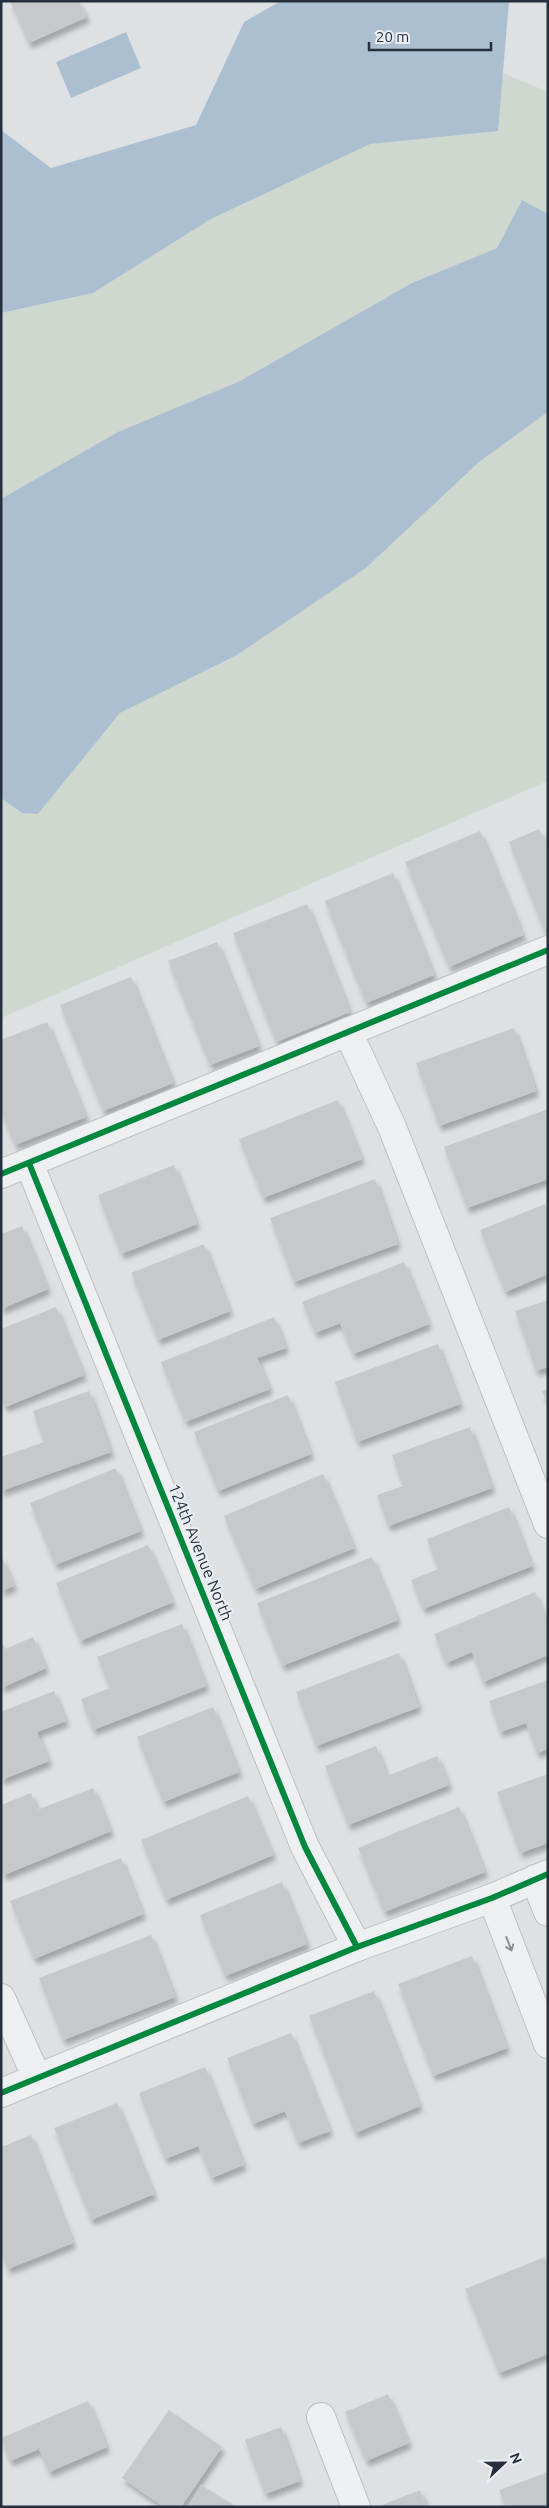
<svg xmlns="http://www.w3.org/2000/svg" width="549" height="2508" font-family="Ubuntu,sans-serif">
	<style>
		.green { fill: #cfd8cf }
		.water { fill: #acbfd0 }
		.building { fill: #c6c9cc; filter: url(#shadow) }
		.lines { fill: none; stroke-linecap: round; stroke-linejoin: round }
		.street-casing { stroke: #bdbfc2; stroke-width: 30 }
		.street { stroke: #eeeff1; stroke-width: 28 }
		.cycleway-casing { stroke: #ebeff4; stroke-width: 9 }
		.cycleway { stroke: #00873e; stroke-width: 6 }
		.oneway { stroke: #8a8f97 }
		.labels { text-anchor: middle; stroke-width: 4; stroke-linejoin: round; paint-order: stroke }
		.street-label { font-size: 16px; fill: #262f3d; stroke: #ebeff4 }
	</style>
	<defs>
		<filter id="shadow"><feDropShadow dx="3" dy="5.5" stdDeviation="2.5" flood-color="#0004"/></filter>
	</defs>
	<rect width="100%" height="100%" fill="#dee1e4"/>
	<g class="green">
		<path d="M 503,73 L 548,92 L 548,214 L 522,200 L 497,248 L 412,283 L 238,382 L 1,499 L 1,313 L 93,293 L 211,219 L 370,143 L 497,131 Z"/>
		<path d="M 548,412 L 548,781 L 1,1018 L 1,798 L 22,813 L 38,814 L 120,713 L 237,655 L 366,568 L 479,462 Z"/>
	</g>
	<g class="water">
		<path d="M 281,1 L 509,1 L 498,131 L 370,144 L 211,219 L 93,293 L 1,313 L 1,130 L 51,168 L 196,125 L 244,22 Z"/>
		<path d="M 126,32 L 141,68 L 71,98 L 56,62 Z"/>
		<path d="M 522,200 L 548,214 L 548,412 L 479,462 L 366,568 L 237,655 L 120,713 L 38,814 L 22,813 L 1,798 L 1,499 L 118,432 L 238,382 L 412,283 L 497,248 Z"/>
	</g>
	<g class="building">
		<path d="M 10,1 L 79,1 L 87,17 L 29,43 Z"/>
		<path d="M 539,829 L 548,850 L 548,928 L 544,930 L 509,842 Z"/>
		<path d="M 480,831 L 523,935 L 449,967 L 405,862 Z"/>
		<path d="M 393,873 L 434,975 L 366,1003 L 325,901 Z"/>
		<path d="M 307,904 L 350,1012 L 276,1042 L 233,933 Z"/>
		<path d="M 217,942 L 259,1046 L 210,1065 L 168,961 Z"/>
		<path d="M 131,977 L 173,1083 L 103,1111 L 60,1005 Z"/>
		<path d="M 47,1022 L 86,1117 L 15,1145 L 1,1111 L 1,1040 Z"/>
		<path d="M 514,1028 L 536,1091 L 439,1126 L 416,1063 Z"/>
		<path d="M 338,1100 L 362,1159 L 263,1198 L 239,1139 Z"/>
		<path d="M 548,1109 L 548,1179 L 467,1208 L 444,1147 Z"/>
		<path d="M 174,1165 L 197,1224 L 121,1254 L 98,1195 Z"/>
		<path d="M 375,1179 L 398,1244 L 294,1282 L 270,1218 Z"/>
		<path d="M 545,1204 L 548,1212 L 548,1274 L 505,1292 L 480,1230 Z"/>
		<path d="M 22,1226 L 48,1289 L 1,1309 L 1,1234 Z"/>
		<path d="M 204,1244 L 230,1311 L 158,1340 L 131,1273 Z"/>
		<path d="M 404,1262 L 429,1324 L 353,1354 L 340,1323 L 315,1333 L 302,1302 Z"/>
		<path d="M 548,1300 L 548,1367 L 536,1371 L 515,1311 Z"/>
		<path d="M 56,1307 L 84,1375 L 5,1407 L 1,1399 L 1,1329 Z"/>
		<path d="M 274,1317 L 286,1348 L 257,1358 L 270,1389 L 185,1422 L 161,1362 Z"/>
		<path d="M 438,1344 L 460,1404 L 357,1442 L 335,1382 Z"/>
		<path d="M 548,1389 L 548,1404 L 542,1391 Z"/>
		<path d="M 89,1391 L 111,1452 L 1,1491 L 1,1457 L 44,1442 L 33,1411 Z"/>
		<path d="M 288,1395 L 311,1454 L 218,1491 L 194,1432 Z"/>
		<path d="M 470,1427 L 492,1488 L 388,1526 L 377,1495 L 403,1486 L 392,1455 Z"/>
		<path d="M 116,1468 L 141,1531 L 55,1565 L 30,1503 Z"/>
		<path d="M 323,1474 L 354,1548 L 255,1589 L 224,1516 Z"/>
		<path d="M 509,1507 L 532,1566 L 423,1609 L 411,1580 L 438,1569 L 427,1539 Z"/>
		<path d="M 148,1545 L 173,1602 L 80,1641 L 56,1583 Z"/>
		<path d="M 1,1555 L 14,1586 L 1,1591 Z"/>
		<path d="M 372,1557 L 398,1620 L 282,1666 L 257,1603 Z"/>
		<path d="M 535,1592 L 548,1624 L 548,1655 L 483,1682 L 472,1652 L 446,1663 L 434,1634 Z"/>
		<path d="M 182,1624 L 206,1686 L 93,1730 L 81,1699 L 110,1688 L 97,1657 Z"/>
		<path d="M 33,1637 L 46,1668 L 1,1688 L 1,1641 L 5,1649 Z"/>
		<path d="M 399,1653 L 419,1707 L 316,1746 L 296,1692 Z"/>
		<path d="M 548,1680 L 548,1749 L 537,1753 L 526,1723 L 500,1732 L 489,1701 Z"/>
		<path d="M 54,1691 L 66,1721 L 37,1732 L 49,1761 L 1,1780 L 1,1712 Z"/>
		<path d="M 213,1707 L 239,1772 L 163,1802 L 137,1737 Z"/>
		<path d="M 376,1746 L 387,1776 L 437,1756 L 449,1785 L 348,1825 L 325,1766 Z"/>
		<path d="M 548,1774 L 548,1843 L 520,1853 L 497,1792 Z"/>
		<path d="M 93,1788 L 111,1831 L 4,1875 L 1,1870 L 1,1805 L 31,1793 L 37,1810 Z"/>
		<path d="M 248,1796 L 273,1855 L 166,1900 L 141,1840 Z"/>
		<path d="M 459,1807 L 485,1872 L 384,1912 L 358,1848 Z"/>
		<path d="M 121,1858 L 143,1914 L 34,1959 L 10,1901 Z"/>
		<path d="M 282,1882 L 307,1944 L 225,1976 L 200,1915 Z"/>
		<path d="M 151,1935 L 175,1997 L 63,2040 L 39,1978 Z"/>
		<path d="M 472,1956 L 507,2048 L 433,2076 L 398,1984 Z"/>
		<path d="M 374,1991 L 420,2106 L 355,2133 L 309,2016 Z"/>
		<path d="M 291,2033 L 330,2131 L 298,2143 L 285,2111 L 253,2124 L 227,2058 Z"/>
		<path d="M 205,2067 L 244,2165 L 211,2178 L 198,2146 L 165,2159 L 139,2093 Z"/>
		<path d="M 117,2103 L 154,2194 L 91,2220 L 54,2128 Z"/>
		<path d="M 31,2135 L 73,2243 L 8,2269 L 1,2253 L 1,2147 Z"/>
		<path d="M 545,2257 L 548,2264 L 548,2354 L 499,2373 L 465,2289 Z"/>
		<path d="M 388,2394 L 409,2443 L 366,2461 L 345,2412 Z"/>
		<path d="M 88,2401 L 107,2447 L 49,2472 L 39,2449 L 10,2461 L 1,2438 Z"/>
		<path d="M 169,2410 L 222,2447 L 181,2507 L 164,2507 L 122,2478 Z"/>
		<path d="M 281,2427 L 300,2481 L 265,2494 L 245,2440 Z"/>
		<path d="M 548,2472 L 548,2507 L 505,2507 L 499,2490 Z"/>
		<path d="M 201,2485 L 237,2507 L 188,2507 Z"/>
		<path d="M 420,2490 L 427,2507 L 383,2507 L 382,2505 Z"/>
	</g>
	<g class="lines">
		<g class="street-casing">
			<g id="street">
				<path d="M 348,1032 L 392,1127 L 548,1524"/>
				<path d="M 29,1163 L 305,1847 L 357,1947"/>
				<path d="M 1,1174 L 548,950"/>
				<path d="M 535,1879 L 548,1912"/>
				<path d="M 492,1898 L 548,2044"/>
				<path d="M 1,1998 L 37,2078"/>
				<path d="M 1,2093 L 357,1947 L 492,1898 L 548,1874"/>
				<path d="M 321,2417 L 356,2507"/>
			</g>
		</g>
		<use href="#street" class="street"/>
		<g class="cycleway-casing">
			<g id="cycleway">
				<path d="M 29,1163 L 305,1847 L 357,1947"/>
				<path d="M 1,1174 L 548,950"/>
				<path d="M 1,2093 L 357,1947 L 492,1898 L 548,1874"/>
			</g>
		</g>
		<use href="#cycleway" class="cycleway"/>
	</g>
	<defs><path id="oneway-shaft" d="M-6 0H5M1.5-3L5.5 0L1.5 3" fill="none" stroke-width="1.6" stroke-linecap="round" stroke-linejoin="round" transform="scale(1.25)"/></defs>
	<use class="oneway" href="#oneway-shaft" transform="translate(509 1944) rotate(69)"/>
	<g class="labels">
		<g class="street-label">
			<text transform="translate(201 1552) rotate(68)" y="6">124th Avenue North</text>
		</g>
	</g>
	<rect width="549" height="2508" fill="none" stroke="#262f3d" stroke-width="5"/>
	<g transform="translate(504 2463) rotate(68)" stroke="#ebeff4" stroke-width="4" paint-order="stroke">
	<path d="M0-4L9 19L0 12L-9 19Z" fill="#262f3d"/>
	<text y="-8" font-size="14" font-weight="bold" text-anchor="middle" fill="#262f3d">N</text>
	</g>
	<path d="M369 42v8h122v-8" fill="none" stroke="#262f3d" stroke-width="2.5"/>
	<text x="376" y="42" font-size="15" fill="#262f3d" stroke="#ebeff4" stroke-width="4" paint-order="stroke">20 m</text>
</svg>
